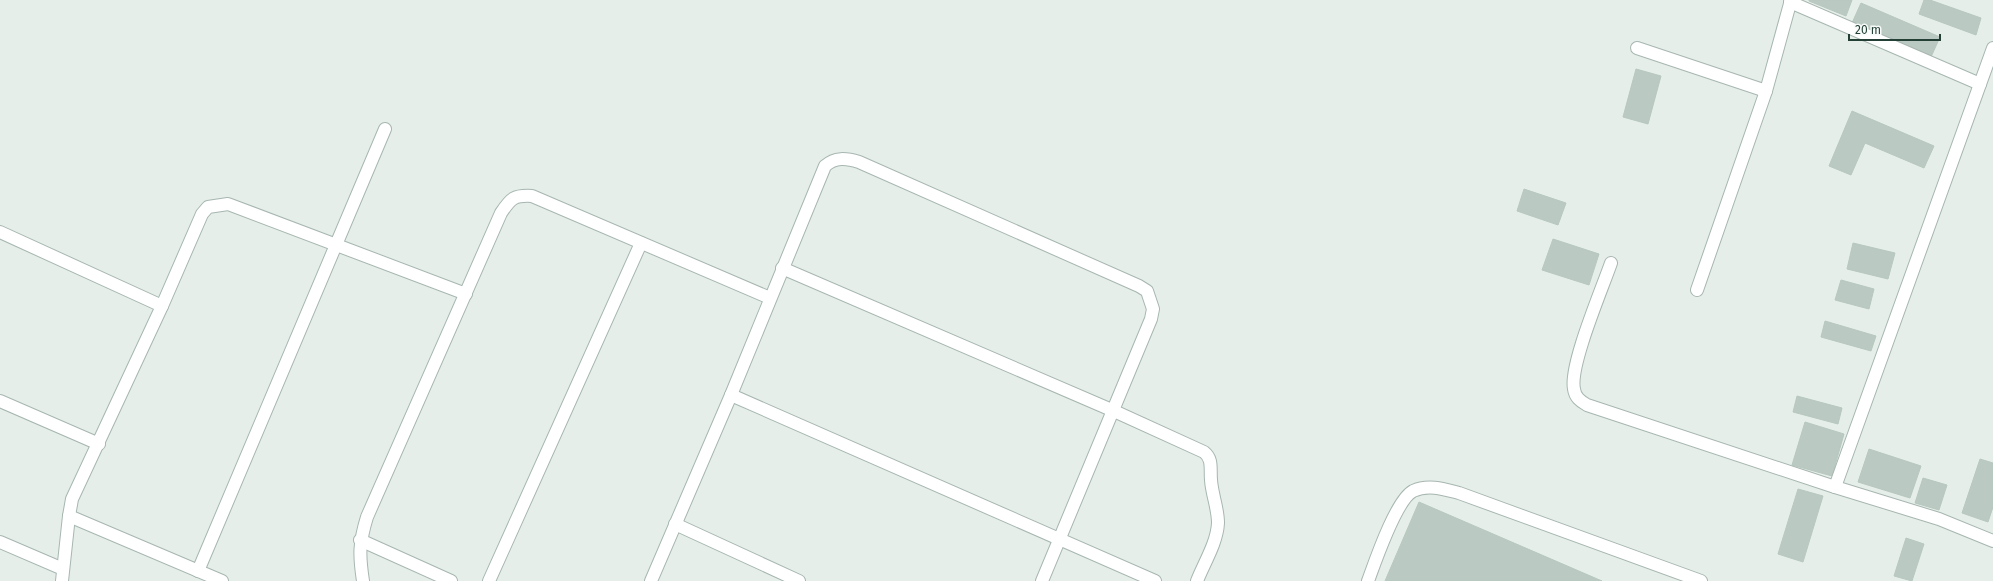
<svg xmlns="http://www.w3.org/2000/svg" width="1993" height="581" font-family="'Fira Sans',sans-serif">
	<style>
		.building { fill: #bac9c2; stroke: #b7c8bf }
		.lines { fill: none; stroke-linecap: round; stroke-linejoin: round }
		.lane-casing { stroke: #a7b6b0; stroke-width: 14 }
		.street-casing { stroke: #a7b6b0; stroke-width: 14 }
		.lane { stroke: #fff; stroke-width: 12 }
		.street { stroke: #fff; stroke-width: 12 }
	</style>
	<rect width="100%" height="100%" fill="#e5eee9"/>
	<g class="building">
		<path d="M 1809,0 L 1852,0 L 1846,16 L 1809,1 Z"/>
		<path d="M 1924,0 L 1930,0 L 1981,18 L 1976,35 L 1919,14 Z"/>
		<path d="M 1861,3 L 1940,37 L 1931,57 L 1852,23 Z"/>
		<path d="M 1636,69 L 1661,76 L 1648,124 L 1623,117 Z"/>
		<path d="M 1852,111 L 1934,146 L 1924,168 L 1865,143 L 1851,175 L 1829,166 Z"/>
		<path d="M 1524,189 L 1566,203 L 1558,225 L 1517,211 Z"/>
		<path d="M 1553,239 L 1599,254 L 1589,285 L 1542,270 Z"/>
		<path d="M 1853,243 L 1895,253 L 1888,279 L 1847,269 Z"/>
		<path d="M 1841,280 L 1874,289 L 1869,309 L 1835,300 Z"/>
		<path d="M 1825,321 L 1876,336 L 1871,351 L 1821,337 Z"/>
		<path d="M 1797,396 L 1842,408 L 1838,424 L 1793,412 Z"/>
		<path d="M 1805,422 L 1844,434 L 1832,476 L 1792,465 Z"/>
		<path d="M 1869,449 L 1921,466 L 1910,498 L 1858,482 Z"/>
		<path d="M 1980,459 L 1993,463 L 1993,507 L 1988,522 L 1962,513 Z"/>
		<path d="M 1923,478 L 1947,485 L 1939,510 L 1915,503 Z"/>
		<path d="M 1798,489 L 1823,496 L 1803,562 L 1778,554 Z"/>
		<path d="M 1419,502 L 1602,581 L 1385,581 Z"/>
		<path d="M 1906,538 L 1924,544 L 1912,581 L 1894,576 Z"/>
	</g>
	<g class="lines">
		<g class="lane-casing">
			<path id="lane" d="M 1368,581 C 1375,562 1396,500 1413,491 C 1428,484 1444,489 1459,493 L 1701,581"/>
		</g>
		<g class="street-casing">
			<g id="street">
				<path d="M 1790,2 L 1980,84"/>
				<path d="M 1637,48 L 1766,91"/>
				<path d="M 1993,48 L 1835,487 L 1939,519 L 1993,541"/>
				<path d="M 0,232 L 162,306"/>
				<path d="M 1611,263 C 1602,289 1569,366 1574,389 C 1575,397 1580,401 1587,405 L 1835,487"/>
				<path d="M 782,268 L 1114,411 L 1204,452 C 1213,459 1210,469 1211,480 C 1212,495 1218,508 1218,523 C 1217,543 1204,563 1197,581"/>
				<path d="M 1697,290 L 1766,91 L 1791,0"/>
				<path d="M 731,395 L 1155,581"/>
				<path d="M 0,401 L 99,444"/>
				<path d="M 69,516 L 222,581"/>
				<path d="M 675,524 L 799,581"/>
				<path d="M 360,540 L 451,581"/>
				<path d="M 0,542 L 63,569"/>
				<path d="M 198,571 L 385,129"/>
				<path d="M 62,581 L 69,516 L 72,499 L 162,306 L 202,214 L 208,207 L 228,204 L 466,294"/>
				<path d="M 363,581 C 359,555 359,543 367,517 L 501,213 C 511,198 514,195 532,196 L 770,298"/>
				<path d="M 489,581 L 641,243"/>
				<path d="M 651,581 L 731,395 L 825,166 C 835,157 846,158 859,162 L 1139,286 L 1147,291 L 1153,309 L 1151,319 L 1042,581"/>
			</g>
		</g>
		<use href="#lane" class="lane"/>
		<use href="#street" class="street"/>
	</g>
	<path d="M1849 34v6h91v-6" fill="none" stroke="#244036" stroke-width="2"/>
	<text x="1855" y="34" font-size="12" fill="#244036" stroke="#f6faf8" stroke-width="3" paint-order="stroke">20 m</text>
</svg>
